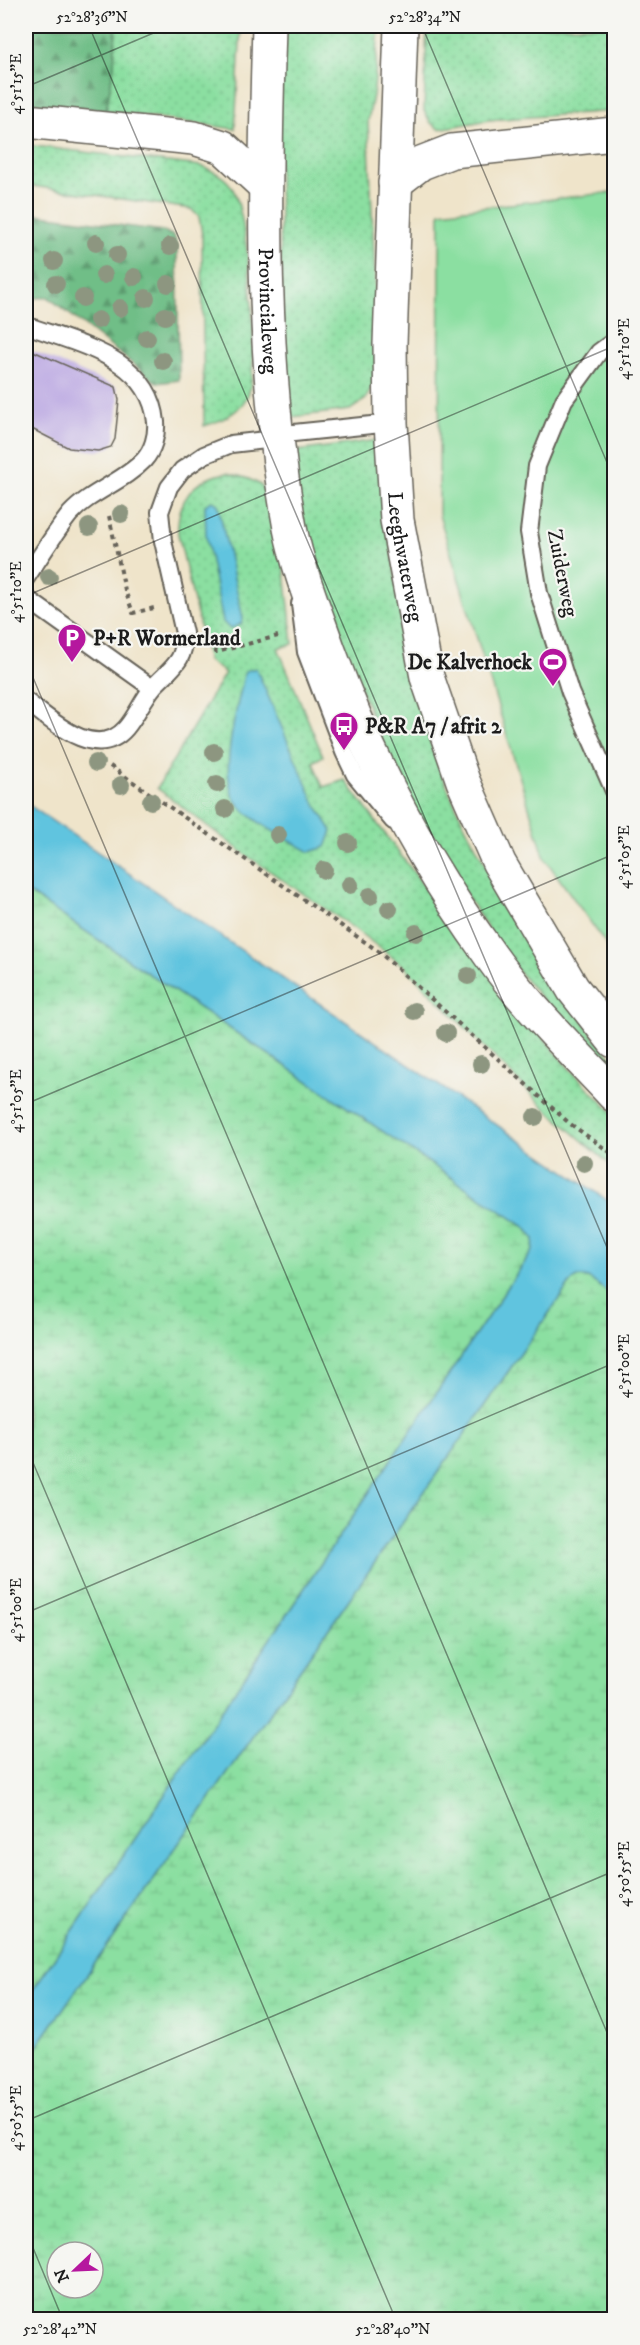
<svg xmlns="http://www.w3.org/2000/svg" width="640" height="2345" font-family="'IM FELL DW Pica',serif">
	<style>
		.grass { fill: url(#grass-dots); stroke: #547e5e; stroke-width: 1.5 }
		.forest { fill: url(#forest-firs); stroke: #466d52; stroke-width: 1.5 }
		.wetland { fill: url(#wetland-marsh); stroke: #547e5e; stroke-width: 1.5; fill-rule: evenodd }
		.garden { fill: #8bdfa1; stroke: #547e5e; stroke-width: 1.5 }
		.water { fill: #61c4df; stroke: #3e707e; stroke-width: 1.5 }
		.building { fill: #b6a1e1 }
		.lines { fill: none; stroke-linecap: round; stroke-linejoin: round }
		.lane-casing { stroke: #666259; stroke-width: 20 }
		.secondary-casing { stroke: #666259; stroke-width: 36 }
		.highway-casing { stroke: #666259; stroke-width: 36 }
		.path { stroke: #666259; stroke-width: 4; stroke-dasharray: 4.5 4.5; stroke-linecap: butt }
		.lane { stroke: #fff; stroke-width: 16 }
		.secondary { stroke: #fff; stroke-width: 33 }
		.highway { stroke: #fff; stroke-width: 33 }
		.tree { fill: #8d9680 }
		.ticks { fill: none; stroke: #1c1c1c; stroke-width: 1.5; stroke-opacity: 0.45 }
		.labels { text-anchor: middle; stroke-width: 4.5; stroke-linejoin: round; paint-order: stroke }
		.street-label { font-size: 21px; fill: #1c1c1c; stroke: #f6f6f2 }
		.poi-label { font-size: 21px; font-weight: bold; fill: #1c1c1c; stroke: #f6f6f2; text-anchor: start }
		.neatline { fill: none; stroke: #1c1c1c; stroke-width: 2 }
		.ticks-label { font-size: 15px; text-anchor: middle; fill: #1c1c1c }
	</style>
	<defs>
		<pattern id="grass-dots" width="8" height="8" patternUnits="userSpaceOnUse" patternTransform="scale(1.5)"><rect width="8" height="8" fill="#8bdfa1"/><path d="M2 2h.1M6 6h.1" fill="none" stroke="#77bf8a" stroke-width="1.8" stroke-linecap="round"/></pattern>
		<pattern id="forest-firs" width="22" height="20" patternUnits="userSpaceOnUse" patternTransform="scale(1.5)"><rect width="22" height="20" fill="#70be87"/><path d="M5 1l3.5 6h-7zM16 11l3.5 6h-7z" fill="#5b9a6e"/></pattern>
		<pattern id="wetland-marsh" width="20" height="14" patternUnits="userSpaceOnUse" patternTransform="scale(1.5)"><rect width="20" height="14" fill="#8bdfa1"/><path d="M1 5h8M5 5V1M11 12h8M15 12V8" fill="none" stroke="#77bf8a"/></pattern>
	</defs>
	<rect width="100%" height="100%" fill="#f6f6f2"/>
	<filter id="ink" filterUnits="userSpaceOnUse"><feTurbulence type="fractalNoise" baseFrequency=".0167" numOctaves="2"/><feDisplacementMap in="SourceGraphic" scale="12" xChannelSelector="R" yChannelSelector="G"/><feConvolveMatrix kernelMatrix="1 2 1 2 8 2 1 2 1" color-interpolation-filters="sRGB"/></filter>
	<filter id="wash" filterUnits="userSpaceOnUse"><feTurbulence type="fractalNoise" baseFrequency=".008" numOctaves="4" result="noise"/><feDisplacementMap in="SourceGraphic" scale="24" xChannelSelector="R" yChannelSelector="G"/><feGaussianBlur stdDeviation="1.35" result="paint"/><feColorMatrix in="noise" values="0 0 0 0 0 0 0 0 0 0 0 0 0 0 0 0 0 1.4 0 .05"/><feComposite in="paint" operator="in"/></filter>
	<g filter="url(#wash)">
		<rect width="100%" height="100%" fill="#efe4ca"/>
		<g class="grass">
			<path d="M 116,26 L 241,26 L 235,129 L 106,111 L 114,65 Z"/>
			<path d="M 276,26 L 379,26 L 374,90 L 368,121 L 379,370 L 366,399 L 350,410 L 284,418 Z"/>
			<path d="M 427,26 L 614,26 L 614,111 L 489,120 L 439,129 L 431,123 L 424,111 Z"/>
			<path d="M 26,145 L 201,166 C 212,171 224,175 231,186 C 249,210 260,368 248,395 C 240,413 222,421 204,426 L 202,234 L 199,217 L 191,209 L 26,185 Z"/>
			<path d="M 377,440 C 392,542 400,656 434,753 C 470,856 536,945 594,1037 L 614,1060 L 614,1082 L 507,958 L 411,810 L 325,604 L 300,510 L 291,452 Z"/>
			<path d="M 228,473 C 242,477 259,480 268,493 C 280,509 290,617 293,644 L 278,648 L 323,756 L 313,762 L 323,787 L 345,780 L 452,924 L 564,1063 L 614,1114 L 614,1168 L 547,1110 L 405,967 L 352,927 L 246,855 L 157,788 L 225,673 L 208,661 L 178,534 C 176,501 194,477 228,473 Z"/>
		</g>
		<g class="forest">
			<path d="M 26,26 L 116,26 L 114,65 L 106,111 L 26,102 Z"/>
			<path d="M 26,213 L 163,231 L 174,236 L 177,246 L 179,380 L 157,383 L 48,297 L 26,299 Z"/>
		</g>
		<g class="wetland">
			<path d="M 26,891 L 526,1228 L 534,1239 L 533,1250 L 26,2000 Z"/>
			<path d="M 577,1277 L 588,1278 L 614,1296 L 614,2319 L 26,2320 L 26,2062 L 570,1283 ZM 57,2252 L 93,2252 L 93,2288 L 57,2288 Z"/>
		</g>
		<path class="garden" d="M 614,192 L 614,955 L 545,859 L 439,515 L 440,212 Z"/>
		<g class="water">
			<path d="M 212,501 L 218,504 L 243,619 L 241,624 L 230,629 L 223,622 L 206,536 L 205,505 Z"/>
			<path d="M 256,668 L 314,802 L 332,831 L 326,847 L 310,852 C 287,838 254,824 237,803 C 216,776 239,702 245,671 Z"/>
			<path d="M 26,803 L 614,1205 L 614,1296 L 588,1278 L 577,1277 L 570,1283 L 26,2062 L 26,2000 L 533,1250 L 534,1239 L 526,1228 L 26,891 Z"/>
		</g>
		<g id="blocks">
			<path class="building" d="M 26,348 L 116,387 L 119,400 L 115,439 L 111,447 L 98,451 L 69,448 L 26,426 Z"/>
		</g>
	</g>
	<g filter="url(#ink)">
		<use href="#blocks" fill-opacity="0" stroke="#666259" stroke-width="1.5"/>
		<g class="lines">
			<g class="lane-casing">
				<g id="lane">
					<path d="M 26,325 C 76,344 150,357 156,422 C 157,435 153,450 144,460 C 123,482 91,491 70,514 C 54,534 40,557 26,578"/>
					<path d="M 614,341 L 599,352 L 564,400 L 537,466 L 529,532 L 539,593 L 570,692 L 614,791"/>
					<path d="M 26,598 L 152,688"/>
					<path d="M 300,604 L 306,652 L 344,752 L 355,775 L 393,821"/>
					<path d="M 26,701 C 51,720 96,763 126,728 C 137,715 143,699 154,686 C 172,667 186,661 184,633 L 163,541 L 160,512 L 169,487 L 182,470 L 204,455 L 231,444 L 266,440 L 284,434 L 391,423"/>
				</g>
			</g>
			<g class="secondary-casing">
				<g id="secondary">
					<path id="s1" d="M 269,26 C 264,193 260,362 290,528 C 298,569 315,611 329,651 C 368,759 423,862 490,955 C 526,1006 572,1050 614,1095"/>
					<path id="s2" d="M 401,26 L 390,344 L 391,423 L 397,520 L 427,677 L 463,781 L 499,863 L 573,989 L 614,1041"/>
				</g>
			</g>
			<g class="highway-casing">
				<g id="highway">
					<path d="M 26,121 L 194,138 L 223,147 L 264,185"/>
					<path d="M 395,183 L 421,163 L 452,151 L 614,134"/>
				</g>
			</g>
			<g class="path">
				<path d="M 109,516 L 125,590 L 133,613 L 154,608"/>
				<path d="M 211,641 L 216,652 L 221,651 L 278,636"/>
				<path d="M 110,766 L 378,951 L 569,1123 L 614,1155"/>
			</g>
			<use href="#lane" class="lane"/>
			<use href="#secondary" class="secondary"/>
			<use href="#highway" class="highway"/>
		</g>
		<g class="tree">
			<circle cx="96" cy="243" r="9"/>
			<circle cx="170" cy="246" r="9"/>
			<circle cx="117" cy="255" r="9"/>
			<circle cx="54" cy="261" r="9"/>
			<circle cx="104" cy="275" r="9"/>
			<circle cx="134" cy="277" r="9"/>
			<circle cx="56" cy="284" r="9"/>
			<circle cx="168" cy="284" r="9"/>
			<circle cx="83" cy="298" r="9"/>
			<circle cx="146" cy="298" r="9"/>
			<circle cx="120" cy="308" r="9"/>
			<circle cx="165" cy="316" r="9"/>
			<circle cx="98" cy="320" r="9"/>
			<circle cx="147" cy="338" r="9"/>
			<circle cx="163" cy="361" r="9"/>
			<circle cx="121" cy="514" r="9"/>
			<circle cx="89" cy="527" r="9"/>
			<circle cx="49" cy="577" r="9"/>
			<circle cx="214" cy="752" r="9"/>
			<circle cx="96" cy="763" r="9"/>
			<circle cx="217" cy="784" r="9"/>
			<circle cx="121" cy="785" r="9"/>
			<circle cx="151" cy="801" r="9"/>
			<circle cx="225" cy="809" r="9"/>
			<circle cx="278" cy="835" r="9"/>
			<circle cx="348" cy="843" r="9"/>
			<circle cx="324" cy="870" r="9"/>
			<circle cx="350" cy="885" r="9"/>
			<circle cx="370" cy="896" r="9"/>
			<circle cx="389" cy="909" r="9"/>
			<circle cx="416" cy="933" r="9"/>
			<circle cx="468" cy="976" r="9"/>
			<circle cx="414" cy="1011" r="9"/>
			<circle cx="446" cy="1033" r="9"/>
			<circle cx="481" cy="1064" r="9"/>
			<circle cx="535" cy="1117" r="9"/>
			<circle cx="584" cy="1163" r="9"/>
		</g>
	</g>
	<path class="ticks" d="M 89,26 L 614,1264M 422,26 L 614,479M 26,87 L 170,26M 26,596 L 614,346M 26,661 L 614,2049M 26,1104 L 614,854M 26,1446 L 396,2320M 26,1613 L 614,1363M 26,2121 L 614,1871M 26,2231 L 63,2320"/>
	<defs>
		<g id="parking-pin" transform="scale(1.5)"><path d="M0 17L-7.5 6A9.5 9.5 0 1 1 7.5 6Z" fill="#b5179e" stroke="#f6f6f2"/><path d="M-3.5-5.5H1a3.5 3.5 0 0 1 0 7H-1V5.5H-3.5ZM-1-3.4V-.6H.8a1.4 1.4 0 0 0 0-2.8Z" fill="#fff"/></g>
		<g id="stadium-pin" transform="scale(1.5)"><path d="M0 17L-7.5 6A9.5 9.5 0 1 1 7.5 6Z" fill="#b5179e" stroke="#f6f6f2"/><path d="M0-5a6.5 5 0 1 0 0 10a6.5 5 0 1 0 0-10ZM-3.5-1.8h7v3.6h-7Z" fill="#fff"/></g>
		<g id="bus-pin" transform="scale(1.5)"><path d="M0 17L-7.5 6A9.5 9.5 0 1 1 7.5 6Z" fill="#b5179e" stroke="#f6f6f2"/><path d="M-5-6H5V4H4V6H2V4H-2V6H-4V4H-5ZM-3.5-4V0h7V-4ZM-3.5 1.2v1.5H-2V1.2ZM2 1.2v1.5H3.5V1.2Z" fill="#fff"/></g>
	</defs>
	<g fill-rule="evenodd">
		<use href="#parking-pin" x="72" y="638"/>
		<use href="#stadium-pin" x="553" y="662"/>
		<use href="#bus-pin" x="344" y="726"/>
	</g>
	<g class="labels">
		<g class="street-label">
			<text dy="7" stroke="none"><textPath href="#s1" startOffset="285">Provincialeweg</textPath></text>
			<text dy="7" stroke="none"><textPath href="#s2" startOffset="532">Leeghwaterweg</textPath></text>
			<text transform="translate(563 573) rotate(79)" y="7">Zuiderweg</text>
		</g>
		<g class="poi-label">
			<text x="93" y="645">P+R Wormerland</text>
			<text x="532" y="669" text-anchor="end">De Kalverhoek</text>
			<text x="365" y="733">P&amp;R A7 / afrit 2</text>
		</g>
	</g>
	<rect width="640" height="2345" fill="none" stroke="#f6f6f2" stroke-width="66"/>
	<g transform="translate(75 2270) rotate(247)"><circle r="28" fill="#f6f6f2" stroke="#9f9f9c" stroke-width="1.5"/>
	<path d="M0-4.5L10 22L0 15L-10 22Z" fill="#b5179e"/>
	<text y="-9" font-size="16" font-weight="bold" text-anchor="middle" fill="#1c1c1c">N</text>
	</g>
	<rect x="33" y="33" width="574" height="2279" class="neatline"/>
	<g class="ticks-label">
		<text x="92" y="22">52°28'36"N</text>
		<text x="425" y="22">52°28'34"N</text>
		<text transform="translate(16 84) rotate(-90)" y="5">4°51'15"E</text>
		<text transform="translate(624 349) rotate(-90)" y="5">4°51'10"E</text>
		<text transform="translate(16 592) rotate(-90)" y="5">4°51'10"E</text>
		<text transform="translate(624 857) rotate(-90)" y="5">4°51'05"E</text>
		<text transform="translate(16 1101) rotate(-90)" y="5">4°51'05"E</text>
		<text transform="translate(624 1366) rotate(-90)" y="5">4°51'00"E</text>
		<text transform="translate(16 1610) rotate(-90)" y="5">4°51'00"E</text>
		<text transform="translate(624 1874) rotate(-90)" y="5">4°50'55"E</text>
		<text transform="translate(16 2118) rotate(-90)" y="5">4°50'55"E</text>
		<text x="60" y="2334">52°28'42"N</text>
		<text x="393" y="2334">52°28'40"N</text>
	</g>
</svg>
